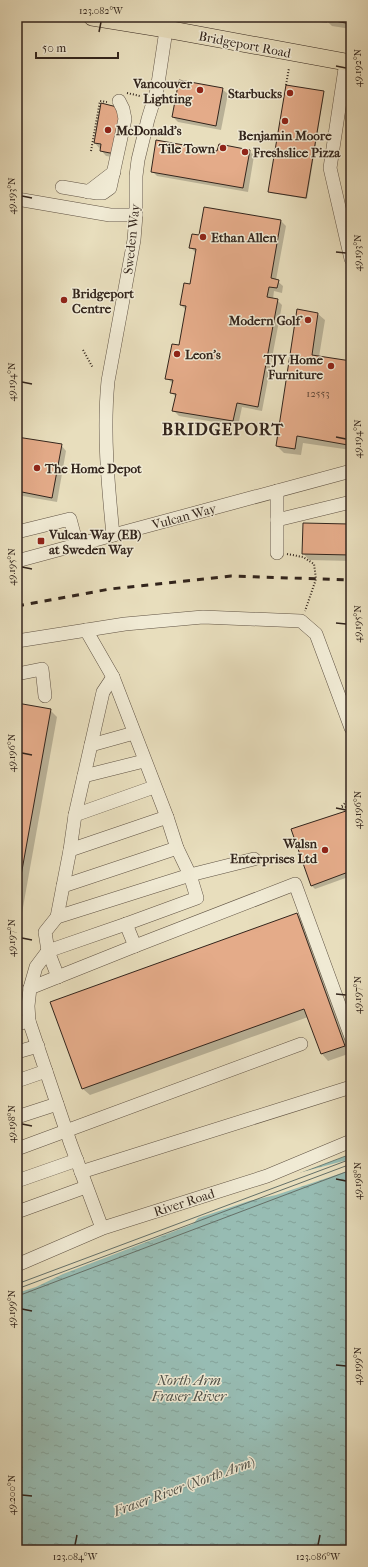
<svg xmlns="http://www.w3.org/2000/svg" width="368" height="1567" font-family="'IM FELL French Canon',serif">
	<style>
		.water { fill: url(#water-ripples); stroke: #6f8077 }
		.pier { fill: #e8debd }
		.shadow { fill: #0003 }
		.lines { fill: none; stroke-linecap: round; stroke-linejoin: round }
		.shore { stroke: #657068; stroke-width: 1 }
		.building { fill: #e4ab89; stroke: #33251c }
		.minor-casing { stroke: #605344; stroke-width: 14 }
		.major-casing { stroke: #33251c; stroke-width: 18 }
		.path { stroke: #33251c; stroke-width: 2; stroke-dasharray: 1 2; stroke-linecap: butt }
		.minor { stroke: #f0ead4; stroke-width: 13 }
		.major { stroke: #e8debd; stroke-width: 17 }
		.rail { stroke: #33251c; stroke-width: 3; stroke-dasharray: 7 7; stroke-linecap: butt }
		.ticks { fill: none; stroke: #33251c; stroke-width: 1.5 }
		.poi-dot { fill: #8f2418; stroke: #f0ead4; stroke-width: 1.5 }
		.labels { text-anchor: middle; stroke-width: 3; stroke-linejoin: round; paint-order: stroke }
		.number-label { font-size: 11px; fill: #5f4637 }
		.street-label { font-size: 13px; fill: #33251c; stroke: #f0ead4 }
		.poi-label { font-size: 13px; font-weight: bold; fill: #33251c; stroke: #f0ead4; text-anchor: start }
		.water-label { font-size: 14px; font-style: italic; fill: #515249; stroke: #f0ead4 }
		.district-label { font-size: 17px; font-weight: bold; letter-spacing: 1px; fill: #33251c; stroke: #f0ead4 }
		.neatline { fill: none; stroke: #33251c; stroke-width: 1.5 }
		.ticks-label { font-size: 10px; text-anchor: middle; fill: #33251c }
	</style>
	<defs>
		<pattern id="water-ripples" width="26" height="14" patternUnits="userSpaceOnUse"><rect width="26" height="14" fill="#97bcb3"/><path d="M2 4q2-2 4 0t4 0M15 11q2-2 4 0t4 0" fill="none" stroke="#83a199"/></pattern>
	</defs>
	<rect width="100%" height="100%" fill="#e8debd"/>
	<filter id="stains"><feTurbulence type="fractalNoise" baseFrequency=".005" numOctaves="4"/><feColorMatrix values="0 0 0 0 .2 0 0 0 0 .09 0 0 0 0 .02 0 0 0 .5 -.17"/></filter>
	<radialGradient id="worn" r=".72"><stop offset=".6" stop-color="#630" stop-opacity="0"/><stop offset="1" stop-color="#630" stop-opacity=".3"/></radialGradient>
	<path class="water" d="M 351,1154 L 351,1550 L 17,1550 L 17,1281 Z"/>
	<path class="pier" d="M 351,1159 L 351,1170 L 276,1195 L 249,1201 L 198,1218 L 193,1224 L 63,1274 L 36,1287 L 17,1293 L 17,1278 L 57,1262 L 291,1175 Z"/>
	<g class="shadow">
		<path d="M 289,17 L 351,17 L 351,29 L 332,26 L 327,21 L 327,23 Z"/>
		<path d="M 222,89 L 228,94 L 221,130 L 178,122 L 173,117 Z"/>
		<path d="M 323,92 L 324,93 L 307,199 L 271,193 L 270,192 Z"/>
		<path d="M 113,106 L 120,158 L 106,156 L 95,143 Z"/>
		<path d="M 249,150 L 254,156 L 248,192 L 157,176 L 152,171 L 218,152 Z"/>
		<path d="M 205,208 L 281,221 L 286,226 L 276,280 L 283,286 L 282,293 L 274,291 L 273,299 L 277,300 L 282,305 L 262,411 L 242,407 L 238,426 L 179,416 L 174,411 L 176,397 L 171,392 L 173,384 L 167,378 L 180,347 L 186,310 L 181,305 L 191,285 L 196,253 L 190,247 L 199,236 Z"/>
		<path d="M 318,314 L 325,320 L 319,357 L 351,362 L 351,450 L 303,443 L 301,455 L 284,453 L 277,446 Z"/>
		<path d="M 17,438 L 61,445 L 66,451 L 57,502 L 17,495 Z"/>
		<path d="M 351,512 L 351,561 L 309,560 L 303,553 L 350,525 Z"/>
		<path d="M 17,704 L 50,710 L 57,717 L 17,941 Z"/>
		<path d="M 349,811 L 351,813 L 351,876 L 315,889 L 312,886 Z"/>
		<path d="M 297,914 L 303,921 L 351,1053 L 328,1061 L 322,1054 L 308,1017 L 90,1095 L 83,1089 L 52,1002 Z"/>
	</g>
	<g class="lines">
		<g class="shore">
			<path d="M 17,1284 L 351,1159"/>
			<path d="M 17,1289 L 351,1164"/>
			<path d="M 17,1295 L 23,1294 L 351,1170"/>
		</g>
	</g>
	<g class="building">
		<path d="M 325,17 L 351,17 L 351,24 L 324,19 Z"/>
		<path d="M 179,80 L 223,88 L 216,126 L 172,117 Z"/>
		<path d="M 286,85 L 324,91 L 306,198 L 268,192 Z"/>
		<path d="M 101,103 L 117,107 L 121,117 L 115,154 L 100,151 L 101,144 L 94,143 Z"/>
		<path d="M 156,140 L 217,151 L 219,144 L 250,150 L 243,188 L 151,172 Z"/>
		<path d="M 204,207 L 281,220 L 271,278 L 279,280 L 277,288 L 269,287 L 267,297 L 278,299 L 258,407 L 237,403 L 233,421 L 172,411 L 176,394 L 170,393 L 173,380 L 165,379 L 172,344 L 179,345 L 186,306 L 180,305 L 184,283 L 190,284 L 196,249 L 189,248 L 192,234 L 199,235 Z"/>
		<path d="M 297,309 L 318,313 L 312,355 L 351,361 L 351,425 L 348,445 L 297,436 L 295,449 L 276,446 Z"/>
		<path d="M 17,437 L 62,444 L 52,498 L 17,491 Z"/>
		<path d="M 350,511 L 351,511 L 351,555 L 302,554 L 303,523 L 349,524 Z"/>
		<path d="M 17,703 L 51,709 L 17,898 Z"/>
		<path d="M 349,810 L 351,815 L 351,871 L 311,886 L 291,829 Z"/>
		<path d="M 297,913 L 345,1046 L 321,1054 L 304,1009 L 82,1089 L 50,1002 Z"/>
	</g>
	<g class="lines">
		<g class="minor-casing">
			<g id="minor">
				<path d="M 346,62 L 330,168 L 351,259"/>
				<path d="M 62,187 L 97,193 L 103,193 L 110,188 L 125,119 L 123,109 L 119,101"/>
				<path d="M 88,192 L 114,172"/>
				<path d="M 17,199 L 110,215 L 136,215"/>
				<path d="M 277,520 L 351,502"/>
				<path d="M 17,532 L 70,519 L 77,545"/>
				<path d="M 113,535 C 108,484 103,432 108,381 L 134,240 L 136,215 L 136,176 L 138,160 L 148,119 L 157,90 L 168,17"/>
				<path d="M 277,553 L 277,491"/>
				<path d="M 17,561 L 351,471"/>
				<path d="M 86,630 L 113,677 L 167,817 L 177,848 L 190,875 L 197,898 L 126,924 L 48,951 L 36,967 L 30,988 L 28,1006 L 29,1021 L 70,1142 L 102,1228"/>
				<path d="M 17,641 L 125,624 L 203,617 L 301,621 L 316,634 L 351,728"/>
				<path d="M 17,674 L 42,669 L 45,696"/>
				<path d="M 91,745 L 134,733"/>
				<path d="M 84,776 L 144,761"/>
				<path d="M 75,815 L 154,787"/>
				<path d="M 70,850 L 167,817"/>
				<path d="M 63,886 L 177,848"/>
				<path d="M 57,917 L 70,850 L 75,815 L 103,692 L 113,677"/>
				<path d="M 126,924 L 135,946"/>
				<path d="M 58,977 L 48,951 L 45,932 L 57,917 L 190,875 L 254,859"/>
				<path d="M 30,988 L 135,946 L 295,884 L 351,1037"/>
				<path d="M 17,1024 L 29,1021"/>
				<path d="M 17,1052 L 38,1046"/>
				<path d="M 17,1081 L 46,1071"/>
				<path d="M 17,1117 L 57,1104"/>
				<path d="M 17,1149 L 301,1044"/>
				<path d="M 81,1172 L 351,1087"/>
				<path d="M 17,1181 L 77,1160"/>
				<path d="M 17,1212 L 86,1187"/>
				<path d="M 17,1265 L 103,1228 L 267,1176 L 351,1141"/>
			</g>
		</g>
		<g class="major-casing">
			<path id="major" d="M 92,17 L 166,29 L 351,63"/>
		</g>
		<g class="path">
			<path d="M 286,85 L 289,68"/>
			<path d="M 127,93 L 140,96"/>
			<path d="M 91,151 L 100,101 L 107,102"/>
			<path d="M 83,350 L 93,368"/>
			<path d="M 287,554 L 303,557 L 314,564 L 316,579 L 305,611"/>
			<path d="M 351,797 L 341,807 L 351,807"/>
		</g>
		<use href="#minor" class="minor"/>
		<use href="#major" class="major"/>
		<path class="rail" d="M 17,606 L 110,589 L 231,576 L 351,580"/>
	</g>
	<path class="ticks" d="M 99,32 L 101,22M 336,66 L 346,68M 22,196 L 32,198M 336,252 L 346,253M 22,382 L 32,384M 336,437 L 346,439M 22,567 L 32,569M 336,623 L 346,624M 22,753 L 32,755M 336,808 L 346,810M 22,938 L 32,940M 336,994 L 346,995M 22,1124 L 32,1126M 336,1179 L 346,1181M 22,1309 L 32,1311M 336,1365 L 346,1366M 22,1495 L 32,1496M 75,1545 L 77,1535M 318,1545 L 320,1535"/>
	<g class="poi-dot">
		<circle cx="200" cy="90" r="4"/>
		<circle cx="290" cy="93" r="4"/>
		<circle cx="285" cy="121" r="4"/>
		<circle cx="108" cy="130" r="4"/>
		<circle cx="223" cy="148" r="4"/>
		<circle cx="245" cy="152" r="4"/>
		<circle cx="203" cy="237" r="4"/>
		<circle cx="64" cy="300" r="4"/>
		<circle cx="308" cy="320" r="4"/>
		<circle cx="177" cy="354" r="4"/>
		<circle cx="331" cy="366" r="4"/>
		<circle cx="37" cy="468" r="4"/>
		<rect x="37" y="537" width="8" height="8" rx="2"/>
		<circle cx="325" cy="850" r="4"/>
	</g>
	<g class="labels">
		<g class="number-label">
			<text x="318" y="397">12553</text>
		</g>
		<g class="street-label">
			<text transform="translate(245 44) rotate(11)" y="5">Bridgeport Road</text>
			<text transform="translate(131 239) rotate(-84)" y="5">Sweden Way</text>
			<text transform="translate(184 516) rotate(-15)" y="5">Vulcan Way</text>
			<text transform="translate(184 1202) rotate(-18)" y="5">River Road</text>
		</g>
		<g class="poi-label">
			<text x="192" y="88" text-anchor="end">Vancouver<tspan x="192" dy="15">Lighting</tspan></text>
			<text x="282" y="98" text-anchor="end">Starbucks</text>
			<text x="116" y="135">McDonald's</text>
			<text x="285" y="140" text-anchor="middle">Benjamin Moore</text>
			<text x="215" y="153" text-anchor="end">Tile Town</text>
			<text x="253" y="157">Freshslice Pizza</text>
			<text x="211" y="242">Ethan Allen</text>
			<text x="72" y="298">Bridgeport<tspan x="72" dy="15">Centre</tspan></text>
			<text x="300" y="325" text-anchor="end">Modern Golf</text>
			<text x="185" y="359">Leon's</text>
			<text x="323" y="364" text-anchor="end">TJY Home<tspan x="323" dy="15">Furniture</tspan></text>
			<text x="45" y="473">The Home Depot</text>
			<text x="49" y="539">Vulcan Way (EB)<tspan x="49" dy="15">at Sweden Way</tspan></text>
			<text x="317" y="848" text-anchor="end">Walsn<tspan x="317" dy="15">Enterprises Ltd</tspan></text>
		</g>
		<g class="water-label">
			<text x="189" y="1385">North Arm<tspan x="189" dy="16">Fraser River</tspan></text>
			<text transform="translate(184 1486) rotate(-20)" y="5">Fraser River (North Arm)</text>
		</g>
		<g class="district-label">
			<text x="223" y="435">BRIDGEPORT</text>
		</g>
	</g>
	<rect width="368" height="1567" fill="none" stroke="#e8debd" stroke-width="44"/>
	<path d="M36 52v6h82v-6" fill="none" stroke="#33251c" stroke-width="2"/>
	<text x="42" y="52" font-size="12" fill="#33251c" stroke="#f0ead4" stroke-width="3" paint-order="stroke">50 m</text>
	<rect x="22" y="22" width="324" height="1523" class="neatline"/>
	<g class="ticks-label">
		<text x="101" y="14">123.082°W</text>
		<text transform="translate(357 68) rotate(-90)" y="4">49.192°N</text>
		<text transform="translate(11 196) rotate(-90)" y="4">49.193°N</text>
		<text transform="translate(357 253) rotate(-90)" y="4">49.193°N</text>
		<text transform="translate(11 382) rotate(-90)" y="4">49.194°N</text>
		<text transform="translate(357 439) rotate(-90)" y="4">49.194°N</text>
		<text transform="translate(11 567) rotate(-90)" y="4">49.195°N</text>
		<text transform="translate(357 624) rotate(-90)" y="4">49.195°N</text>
		<text transform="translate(11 753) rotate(-90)" y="4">49.196°N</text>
		<text transform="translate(357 810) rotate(-90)" y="4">49.196°N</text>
		<text transform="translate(11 938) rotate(-90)" y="4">49.197°N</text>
		<text transform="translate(357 995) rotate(-90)" y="4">49.197°N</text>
		<text transform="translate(11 1124) rotate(-90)" y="4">49.198°N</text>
		<text transform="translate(357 1181) rotate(-90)" y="4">49.198°N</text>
		<text transform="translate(11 1309) rotate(-90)" y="4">49.199°N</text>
		<text transform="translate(357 1366) rotate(-90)" y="4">49.199°N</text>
		<text transform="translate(11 1495) rotate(-90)" y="4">49.200°N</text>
		<text x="75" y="1560">123.084°W</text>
		<text x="318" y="1560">123.086°W</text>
	</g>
	<rect width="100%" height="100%" filter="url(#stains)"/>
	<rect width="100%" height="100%" fill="url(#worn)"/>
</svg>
